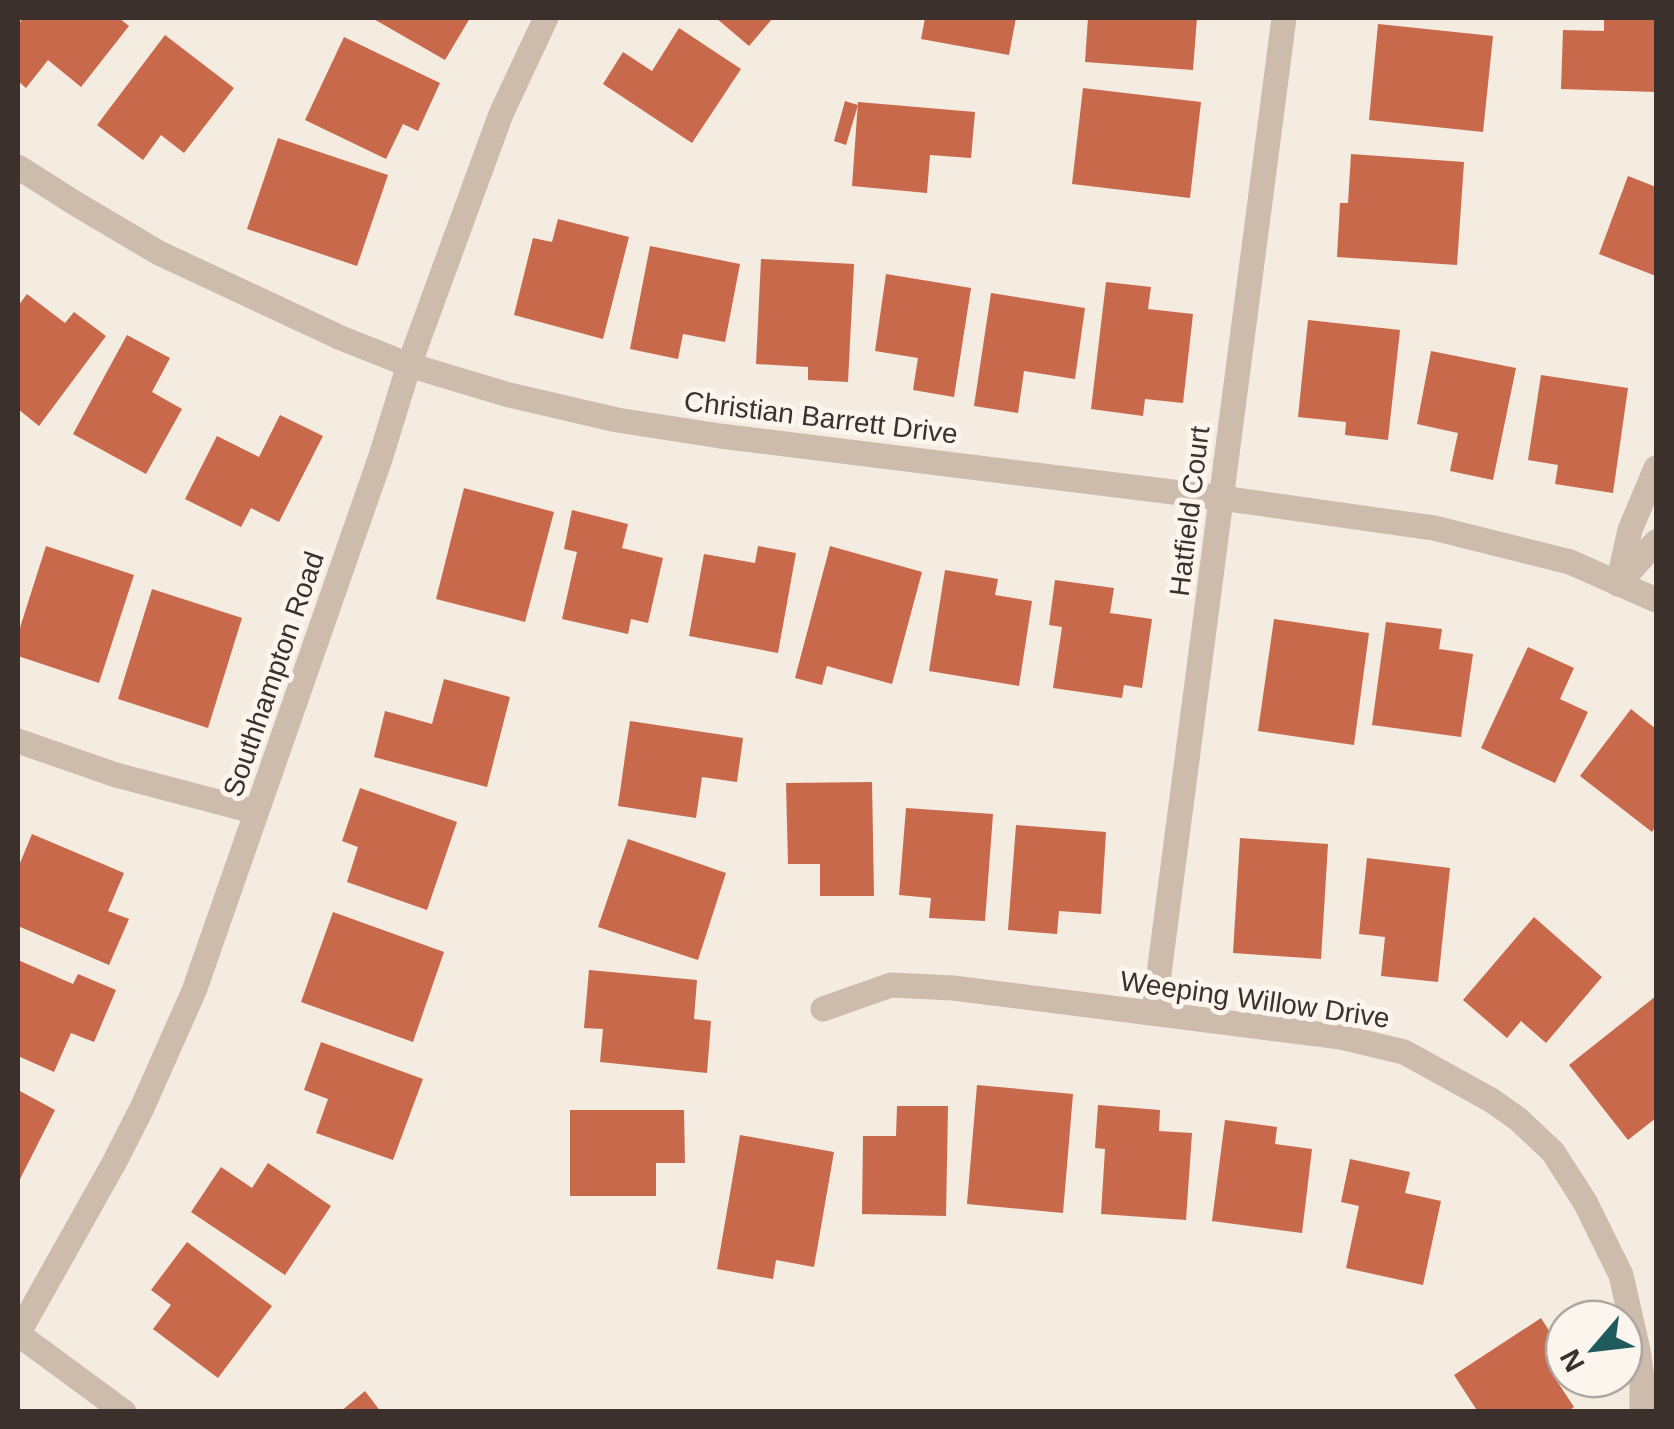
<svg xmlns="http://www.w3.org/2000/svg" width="1674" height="1429" font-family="Arial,sans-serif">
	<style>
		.building { fill: #c8694b }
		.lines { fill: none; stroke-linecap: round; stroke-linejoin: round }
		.minor { stroke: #cdbbac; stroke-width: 25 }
		.labels { text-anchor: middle; stroke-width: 10; stroke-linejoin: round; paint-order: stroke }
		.street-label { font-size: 28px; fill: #3b302b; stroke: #fbf5ee }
	</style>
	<rect width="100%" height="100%" fill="#f4ebe1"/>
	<g class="building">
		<path d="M 23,18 L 119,18 L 129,26 L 81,87 L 48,60 L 26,88 L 18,81 L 18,25 Z"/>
		<path d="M 372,18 L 470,18 L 445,60 Z"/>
		<path d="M 716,18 L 773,18 L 749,46 Z"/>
		<path d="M 925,18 L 1016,18 L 1009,55 L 921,39 Z"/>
		<path d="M 1088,18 L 1197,18 L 1193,70 L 1085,62 Z"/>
		<path d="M 1604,18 L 1656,18 L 1656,92 L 1561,89 L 1563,30 L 1604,31 Z"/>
		<path d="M 1378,24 L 1493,36 L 1483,132 L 1369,120 Z"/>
		<path d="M 679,28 L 741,69 L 692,143 L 603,84 L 623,52 L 652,71 Z"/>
		<path d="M 165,35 L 234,88 L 184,153 L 161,135 L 143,160 L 97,125 Z"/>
		<path d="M 344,37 L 440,83 L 418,131 L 403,124 L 386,159 L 305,120 Z"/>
		<path d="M 1083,88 L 1201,102 L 1190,198 L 1072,184 Z"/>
		<path d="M 845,101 L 858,105 L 846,145 L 834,141 Z"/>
		<path d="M 858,102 L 975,112 L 971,158 L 930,155 L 927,193 L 852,186 Z"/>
		<path d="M 278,138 L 388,175 L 357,266 L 247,229 Z"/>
		<path d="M 1351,154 L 1464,162 L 1457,265 L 1337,257 L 1340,203 L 1348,203 Z"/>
		<path d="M 1628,176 L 1656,187 L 1656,276 L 1599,254 Z"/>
		<path d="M 558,219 L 629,237 L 603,339 L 514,315 L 533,238 L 552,242 Z"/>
		<path d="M 650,246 L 740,264 L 725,342 L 683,334 L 678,359 L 630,349 Z"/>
		<path d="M 761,259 L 854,264 L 848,382 L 808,380 L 808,367 L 756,364 Z"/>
		<path d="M 886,274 L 971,288 L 954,397 L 913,390 L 918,358 L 875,351 Z"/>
		<path d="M 1106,282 L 1151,287 L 1148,309 L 1193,314 L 1183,403 L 1145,399 L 1143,416 L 1091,409 Z"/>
		<path d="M 991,293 L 1085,308 L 1075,379 L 1024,371 L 1018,413 L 974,406 Z"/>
		<path d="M 27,294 L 65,323 L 74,312 L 106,336 L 39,426 L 18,409 L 18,306 Z"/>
		<path d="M 1308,320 L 1400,330 L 1388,440 L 1345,435 L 1346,422 L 1298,417 Z"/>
		<path d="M 127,335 L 170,358 L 152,392 L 182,409 L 146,474 L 73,434 Z"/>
		<path d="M 1431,351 L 1516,368 L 1493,480 L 1450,471 L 1458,433 L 1417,424 Z"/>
		<path d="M 1541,375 L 1628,388 L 1613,493 L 1555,484 L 1558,465 L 1528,460 Z"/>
		<path d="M 280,415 L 323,436 L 279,522 L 251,508 L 241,527 L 185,499 L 217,436 L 259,457 Z"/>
		<path d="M 464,488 L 554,512 L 525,622 L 436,599 Z"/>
		<path d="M 572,510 L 628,524 L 622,548 L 663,558 L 648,623 L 631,619 L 628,634 L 562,619 L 577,552 L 564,549 Z"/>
		<path d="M 46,546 L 134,575 L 99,683 L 18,656 L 18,634 Z"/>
		<path d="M 758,546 L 796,553 L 778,653 L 689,636 L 704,554 L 755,563 Z"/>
		<path d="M 830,546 L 922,572 L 892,684 L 827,666 L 822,685 L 795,678 Z"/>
		<path d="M 945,570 L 998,579 L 995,595 L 1032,601 L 1019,686 L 929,671 Z"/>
		<path d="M 1055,580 L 1114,588 L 1110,613 L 1152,619 L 1142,688 L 1124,685 L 1122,698 L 1053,688 L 1062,627 L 1049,625 Z"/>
		<path d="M 152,589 L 242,618 L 208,728 L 118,699 Z"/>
		<path d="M 1274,619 L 1369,633 L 1354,745 L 1258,731 Z"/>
		<path d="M 1386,622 L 1442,629 L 1439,649 L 1473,654 L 1461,737 L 1372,725 Z"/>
		<path d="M 1528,647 L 1574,668 L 1560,699 L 1588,712 L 1555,783 L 1481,748 Z"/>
		<path d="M 444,679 L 510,697 L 487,787 L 374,757 L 385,711 L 432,724 Z"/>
		<path d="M 1631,709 L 1656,729 L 1656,825 L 1652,832 L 1580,776 Z"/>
		<path d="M 630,721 L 743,738 L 737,782 L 702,777 L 696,818 L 618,806 Z"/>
		<path d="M 872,782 L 874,896 L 820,896 L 820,864 L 788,864 L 786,783 Z"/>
		<path d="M 360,788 L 457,822 L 427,910 L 347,882 L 358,847 L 342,841 Z"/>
		<path d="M 906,808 L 993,814 L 985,921 L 929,918 L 931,898 L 899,895 Z"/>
		<path d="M 1016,825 L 1106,832 L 1101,914 L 1059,911 L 1057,934 L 1008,930 Z"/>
		<path d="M 32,834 L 124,873 L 108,911 L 129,919 L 109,965 L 18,926 L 18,868 Z"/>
		<path d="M 1240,838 L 1328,844 L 1321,959 L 1233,953 Z"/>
		<path d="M 628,839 L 726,873 L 698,960 L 598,927 Z"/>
		<path d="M 1367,858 L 1450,868 L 1438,982 L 1381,976 L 1385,937 L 1359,934 Z"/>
		<path d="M 333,912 L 444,952 L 413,1042 L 301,1002 Z"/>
		<path d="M 1534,917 L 1602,977 L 1546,1043 L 1521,1021 L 1507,1038 L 1463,1000 Z"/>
		<path d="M 18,960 L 73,984 L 78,974 L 116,990 L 94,1042 L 71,1033 L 54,1072 L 18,1056 Z"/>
		<path d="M 589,970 L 697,980 L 694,1019 L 711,1021 L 707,1073 L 600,1062 L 603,1029 L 584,1028 Z"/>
		<path d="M 1656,996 L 1656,1118 L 1628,1140 L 1569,1065 Z"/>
		<path d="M 321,1042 L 423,1079 L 393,1160 L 316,1133 L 328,1099 L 304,1090 Z"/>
		<path d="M 977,1085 L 1073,1094 L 1063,1213 L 967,1204 Z"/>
		<path d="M 18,1090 L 55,1110 L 18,1183 Z"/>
		<path d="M 1098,1105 L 1160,1110 L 1159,1131 L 1192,1133 L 1186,1220 L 1101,1214 L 1105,1149 L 1095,1148 Z"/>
		<path d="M 897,1106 L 948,1106 L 946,1216 L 862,1214 L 863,1136 L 896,1136 Z"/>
		<path d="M 570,1110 L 684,1110 L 685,1163 L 656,1163 L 656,1196 L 570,1196 Z"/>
		<path d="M 1225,1120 L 1277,1127 L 1275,1144 L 1312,1149 L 1302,1233 L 1212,1221 Z"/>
		<path d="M 740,1135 L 834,1152 L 814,1267 L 776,1260 L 773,1279 L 717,1269 Z"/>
		<path d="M 1350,1159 L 1410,1172 L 1405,1193 L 1441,1201 L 1423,1285 L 1346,1268 L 1359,1206 L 1341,1202 Z"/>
		<path d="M 268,1163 L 331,1206 L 285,1275 L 191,1212 L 221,1167 L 252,1188 Z"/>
		<path d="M 187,1242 L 272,1306 L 218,1378 L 153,1329 L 171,1305 L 151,1290 Z"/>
		<path d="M 1541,1318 L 1564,1354 L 1564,1368 L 1553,1375 L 1574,1407 L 1567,1412 L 1478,1412 L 1454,1375 Z"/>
		<path d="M 365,1391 L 381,1412 L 340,1412 Z"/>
	</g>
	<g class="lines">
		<g class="minor">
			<path d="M 18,167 L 73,202 L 159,253 L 341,338 L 409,365 L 509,395 L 617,420 L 720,436 L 1221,498 L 1434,528 L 1570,562 L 1656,600"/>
			<path d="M 1656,468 L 1630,530 L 1618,584 L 1656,542"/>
			<path d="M 18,741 L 116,775 L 256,812"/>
			<path d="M 823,1009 L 891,985 L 953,988 L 1341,1037 L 1404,1052 L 1491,1100 L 1518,1119 L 1553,1152 L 1585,1202 L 1621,1275 L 1638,1350 L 1642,1378 L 1642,1412"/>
			<path d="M 1154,1012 L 1284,18"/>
			<path d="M 18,1334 L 114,1163 L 142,1108 L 194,991 L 380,459 L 409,365 L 501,114 L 546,18"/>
			<path d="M 18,1334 L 124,1412"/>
		</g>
	</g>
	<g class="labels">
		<g class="street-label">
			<text transform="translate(821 417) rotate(7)" y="10">Christian Barrett Drive</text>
			<text transform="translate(1189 511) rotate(-83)" y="10">Hatfield Court</text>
			<text transform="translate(273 674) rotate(-71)" y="10">Southhampton Road</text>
			<text transform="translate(1255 999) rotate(8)" y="10">Weeping Willow Drive</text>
		</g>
	</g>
	<rect width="1674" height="1429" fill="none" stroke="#3b302b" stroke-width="40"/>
	<g transform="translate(1594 1349) rotate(242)"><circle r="48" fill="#fbf5ee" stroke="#aea6a0" stroke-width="2.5"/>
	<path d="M0-8L18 38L0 25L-18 38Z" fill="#1f5a5e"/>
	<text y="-15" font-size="28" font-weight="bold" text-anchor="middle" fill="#3b302b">N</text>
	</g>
</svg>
